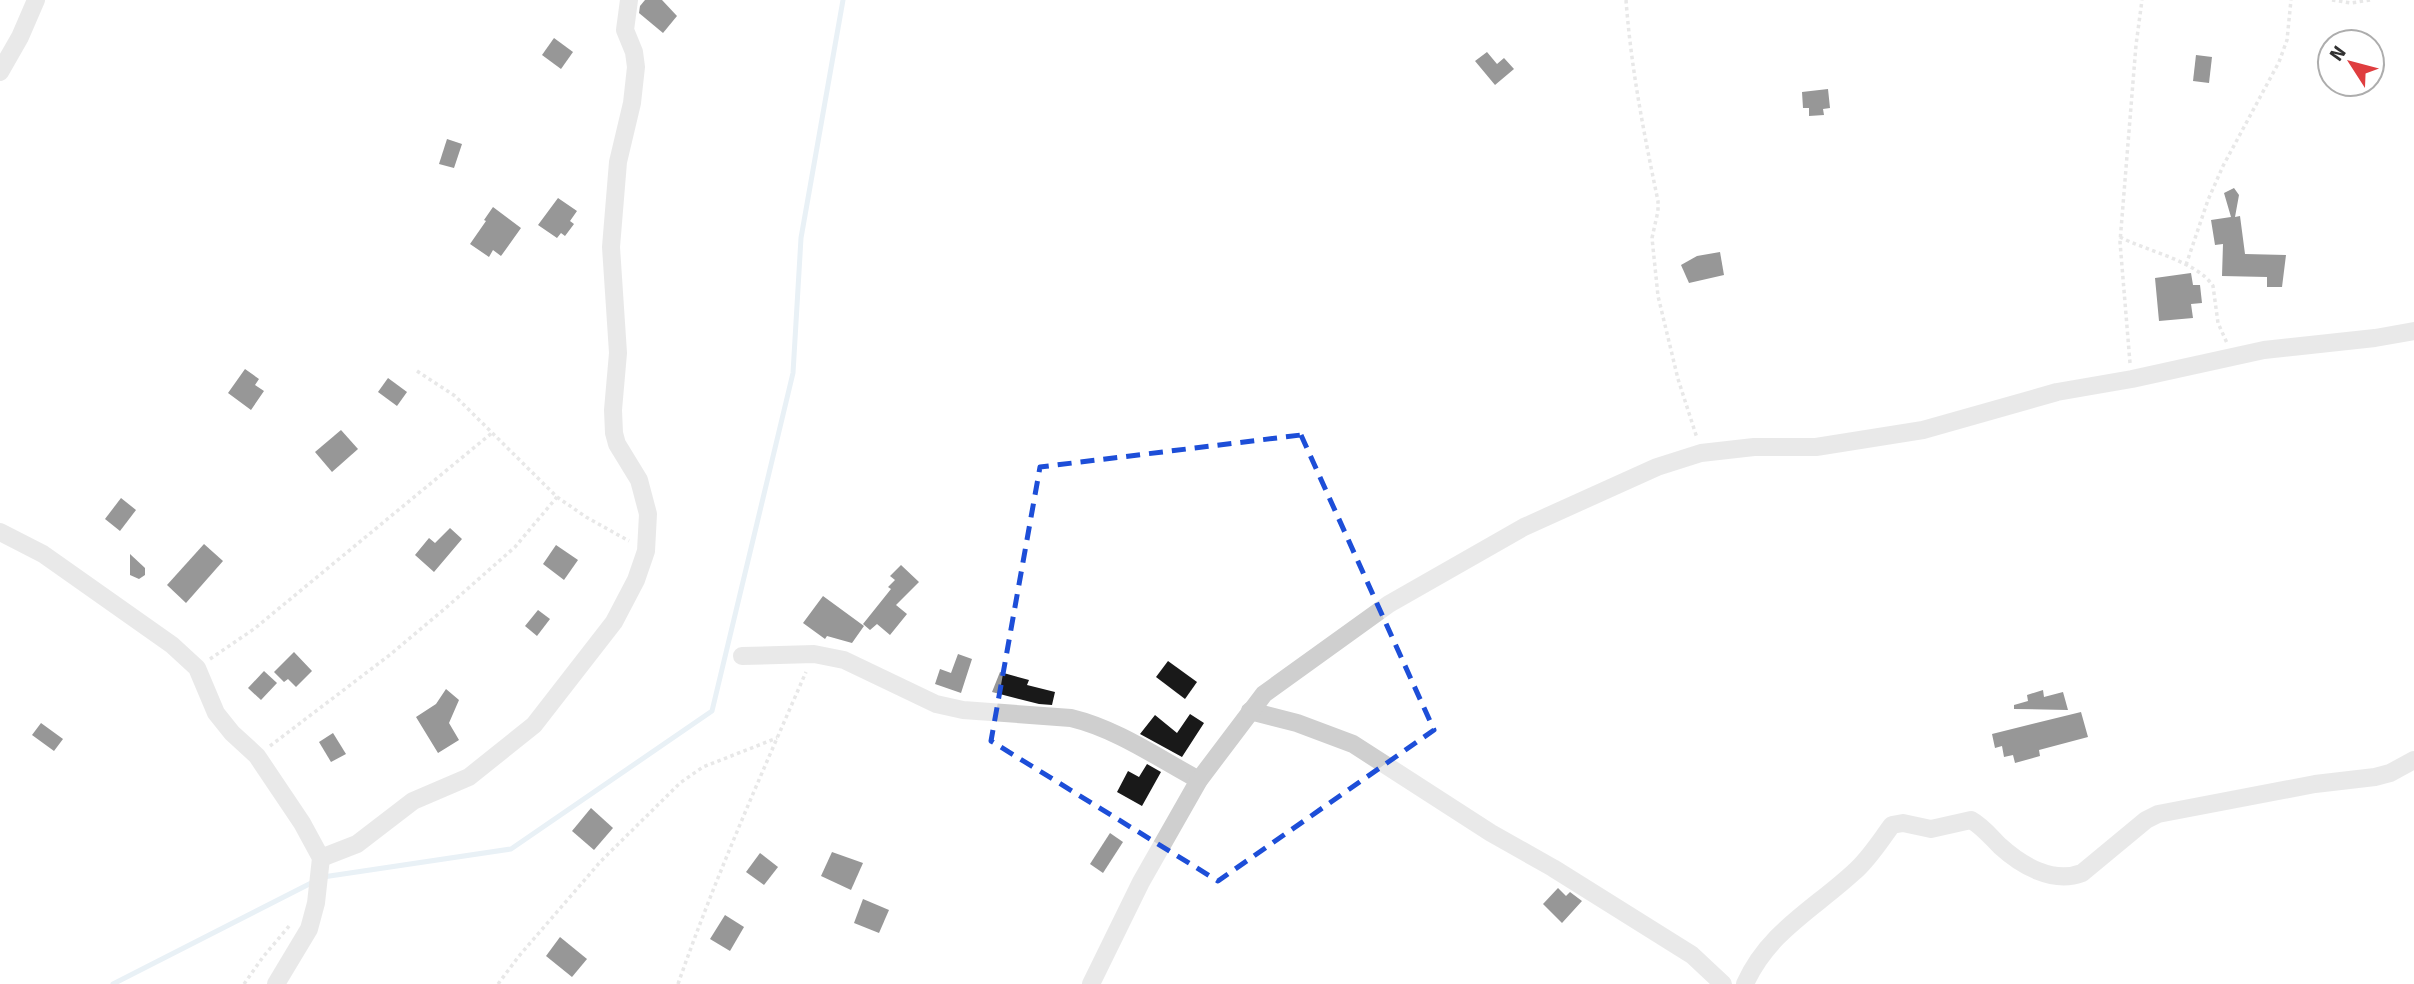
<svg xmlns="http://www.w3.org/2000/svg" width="2414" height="984" font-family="Signika,sans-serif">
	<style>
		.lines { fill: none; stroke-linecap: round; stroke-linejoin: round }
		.stream { stroke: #cedfec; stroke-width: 5 }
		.building { fill: #191919 }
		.path { stroke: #ccc; stroke-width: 3.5; stroke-dasharray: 3.5 3.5; stroke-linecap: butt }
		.minor { stroke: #cfcfcf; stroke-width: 18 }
		.marked { fill: none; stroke: #1d4ed8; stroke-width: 5; stroke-dasharray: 14 9; stroke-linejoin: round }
	</style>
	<rect width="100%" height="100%" fill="#fff"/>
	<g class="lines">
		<path class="stream" d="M 113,984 L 323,877 L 511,849 L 712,711 L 793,373 L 801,238 L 843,0"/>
	</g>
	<g class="building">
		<path d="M 645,0 L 662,0 L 677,16 L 663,33 L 639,13 L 640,6 Z"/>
		<path d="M 554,38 L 573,52 L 561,69 L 542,55 Z"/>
		<path d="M 1487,52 L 1497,64 L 1504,58 L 1514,69 L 1495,85 L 1475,61 Z"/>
		<path d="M 2196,55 L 2212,57 L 2209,83 L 2193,81 Z"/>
		<path d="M 1828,89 L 1830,108 L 1823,109 L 1824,115 L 1809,116 L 1809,108 L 1803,108 L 1802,92 Z"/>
		<path d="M 447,139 L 462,144 L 454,168 L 439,164 Z"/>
		<path d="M 2234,188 L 2239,195 L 2235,217 L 2240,216 L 2245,254 L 2286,255 L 2282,287 L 2267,287 L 2267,277 L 2222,276 L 2223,244 L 2215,245 L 2211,220 L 2231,217 L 2224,193 Z"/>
		<path d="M 558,198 L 577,211 L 570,221 L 574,224 L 565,236 L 561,233 L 557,238 L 538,225 Z"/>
		<path d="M 493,207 L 521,228 L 501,256 L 493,250 L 489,257 L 470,244 L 486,221 L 484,220 Z"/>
		<path d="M 1720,252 L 1724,275 L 1689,283 L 1681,265 L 1697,256 Z"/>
		<path d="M 2191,273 L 2193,285 L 2200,285 L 2202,303 L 2191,304 L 2193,318 L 2159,321 L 2155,278 Z"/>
		<path d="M 245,369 L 259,379 L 255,385 L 264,391 L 251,410 L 228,393 Z"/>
		<path d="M 388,378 L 407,392 L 397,406 L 378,392 Z"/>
		<path d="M 341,430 L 358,449 L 332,472 L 315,452 Z"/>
		<path d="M 121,498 L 136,510 L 120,531 L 105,519 Z"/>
		<path d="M 450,528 L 462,539 L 434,572 L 415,555 L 429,538 L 435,543 Z"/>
		<path d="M 204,544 L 223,561 L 186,603 L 167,585 Z"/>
		<path d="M 556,545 L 578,560 L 564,580 L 543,564 Z"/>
		<path d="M 130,554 L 145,568 L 145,575 L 139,579 L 130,575 Z"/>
		<path d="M 901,565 L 919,582 L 896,605 L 907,614 L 890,635 L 877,624 L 870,630 L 863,624 L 891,589 L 888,587 L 895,580 L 890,576 Z"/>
		<path d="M 823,596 L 864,626 L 852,643 L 827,636 L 825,639 L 803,623 Z"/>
		<path d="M 538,610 L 550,619 L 537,636 L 525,626 Z"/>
		<path d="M 294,652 L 312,671 L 296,687 L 288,679 L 284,682 L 274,672 Z"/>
		<path d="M 958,654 L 972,659 L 961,693 L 935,684 L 940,669 L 951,673 Z"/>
		<path d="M 1168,661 L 1197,682 L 1185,699 L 1156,677 Z"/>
		<path d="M 264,671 L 277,683 L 261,700 L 248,688 Z"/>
		<path d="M 1000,672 L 1029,680 L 1027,685 L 1055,692 L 1052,705 L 1039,704 L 992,692 Z"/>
		<path d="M 446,689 L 459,700 L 449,723 L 459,740 L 438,753 L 416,717 L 436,704 Z"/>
		<path d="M 2043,690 L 2044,697 L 2063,692 L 2068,710 L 2014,709 L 2014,705 L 2028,701 L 2027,695 Z"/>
		<path d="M 2081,712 L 2088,737 L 2039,750 L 2040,756 L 2015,763 L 2013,755 L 2004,757 L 2002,746 L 1995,748 L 1992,734 Z"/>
		<path d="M 1190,714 L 1204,723 L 1182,757 L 1140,734 L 1155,715 L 1177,733 Z"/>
		<path d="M 41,723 L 63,739 L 54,751 L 32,735 Z"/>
		<path d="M 333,733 L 346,754 L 331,762 L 319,742 Z"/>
		<path d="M 1147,764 L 1161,772 L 1142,806 L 1117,792 L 1128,771 L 1139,777 Z"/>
		<path d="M 591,808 L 613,828 L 594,850 L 572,831 Z"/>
		<path d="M 1110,833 L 1123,842 L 1103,873 L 1090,864 Z"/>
		<path d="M 832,852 L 863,863 L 851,890 L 821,876 Z"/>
		<path d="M 760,853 L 778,867 L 764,885 L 746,872 Z"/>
		<path d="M 1558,888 L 1566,896 L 1570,892 L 1582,901 L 1562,923 L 1543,904 Z"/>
		<path d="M 863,899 L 889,910 L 879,933 L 854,923 Z"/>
		<path d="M 725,915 L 744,927 L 730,951 L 710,939 Z"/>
		<path d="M 560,937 L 587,959 L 572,977 L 546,956 Z"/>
	</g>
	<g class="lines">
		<g class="path">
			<path d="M 1626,0 C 1631,68 1644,134 1658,201 L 1658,211 L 1652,238 L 1658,296 L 1678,379 L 1697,438"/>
			<path d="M 2332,0 L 2351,3 L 2370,0"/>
			<path d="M 2120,237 C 2146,251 2197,261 2213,286 L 2218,323 L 2227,343"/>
			<path d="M 2186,265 L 2208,200 L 2223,166 L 2279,62 L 2287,40 L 2291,0"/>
			<path d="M 2130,363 L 2120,242 L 2136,45 L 2142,0"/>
			<path d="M 417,371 L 455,396 L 557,497 L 586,517 L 629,541"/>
			<path d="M 210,659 L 254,629 L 493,432"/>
			<path d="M 270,746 L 391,654 L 448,606 L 515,547 L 557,497"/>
			<path d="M 244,984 L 263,957 L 290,925"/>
			<path d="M 498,984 L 519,956 L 601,861 L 680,783 L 703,767 L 777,738"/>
			<path d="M 678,984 C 715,878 761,775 806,672"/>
		</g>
		<g class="minor">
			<path d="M 0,72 L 20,37 L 36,0"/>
			<path d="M 0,532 L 43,554 L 172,645 L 197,668 L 216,713 L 232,733 L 257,756 L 302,823 L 321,858 L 316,903 L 309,929 L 276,984"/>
			<path d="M 742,656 L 814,654 L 844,660 L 936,704 L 963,710 L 1071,718 C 1117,729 1158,758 1199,780"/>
			<path d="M 1250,711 L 1297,723 L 1353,744 L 1491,833 L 1553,868 L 1692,955 L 1723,984"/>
			<path d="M 321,858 L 357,844 L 413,801 L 469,777 L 534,725 L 614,622 L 636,580 L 646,551 L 648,514 L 639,480 L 617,444 L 614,433 L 613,410 L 618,353 L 611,247 L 618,162 L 632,103 L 636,67 L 634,52 L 625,30 L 629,0"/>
			<path d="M 1091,984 L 1141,882 L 1199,780 L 1264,694 L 1389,604 L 1524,527 L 1657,467 L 1701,453 L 1754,447 L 1816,447 L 1923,430 L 2057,392 L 2132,379 L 2264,350 L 2375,338 L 2414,331"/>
			<path d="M 1745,984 C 1768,932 1814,909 1854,872 C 1869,859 1880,841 1892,825 L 1903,823 L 1931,829 L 1971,820 C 1982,826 1991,837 2000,846 C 2022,866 2053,884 2082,873 L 2146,820 L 2158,814 L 2315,784 L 2375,777 L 2390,773 L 2414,760"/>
		</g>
	</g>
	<path d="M0 0H2414V984H0ZM 1301,435 L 1434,730 L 1218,881 L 991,741 L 1040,467 Z" fill="#fff" fill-opacity=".55" fill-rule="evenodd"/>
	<path class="marked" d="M 1301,435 L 1434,730 L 1218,881 L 991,741 L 1040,467 Z"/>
	<g transform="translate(2351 63) rotate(306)"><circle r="33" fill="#ffffff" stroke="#adadad" stroke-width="2"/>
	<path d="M0-5L12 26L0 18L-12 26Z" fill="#df3d3f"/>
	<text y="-10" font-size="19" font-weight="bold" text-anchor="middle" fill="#323232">N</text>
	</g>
</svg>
